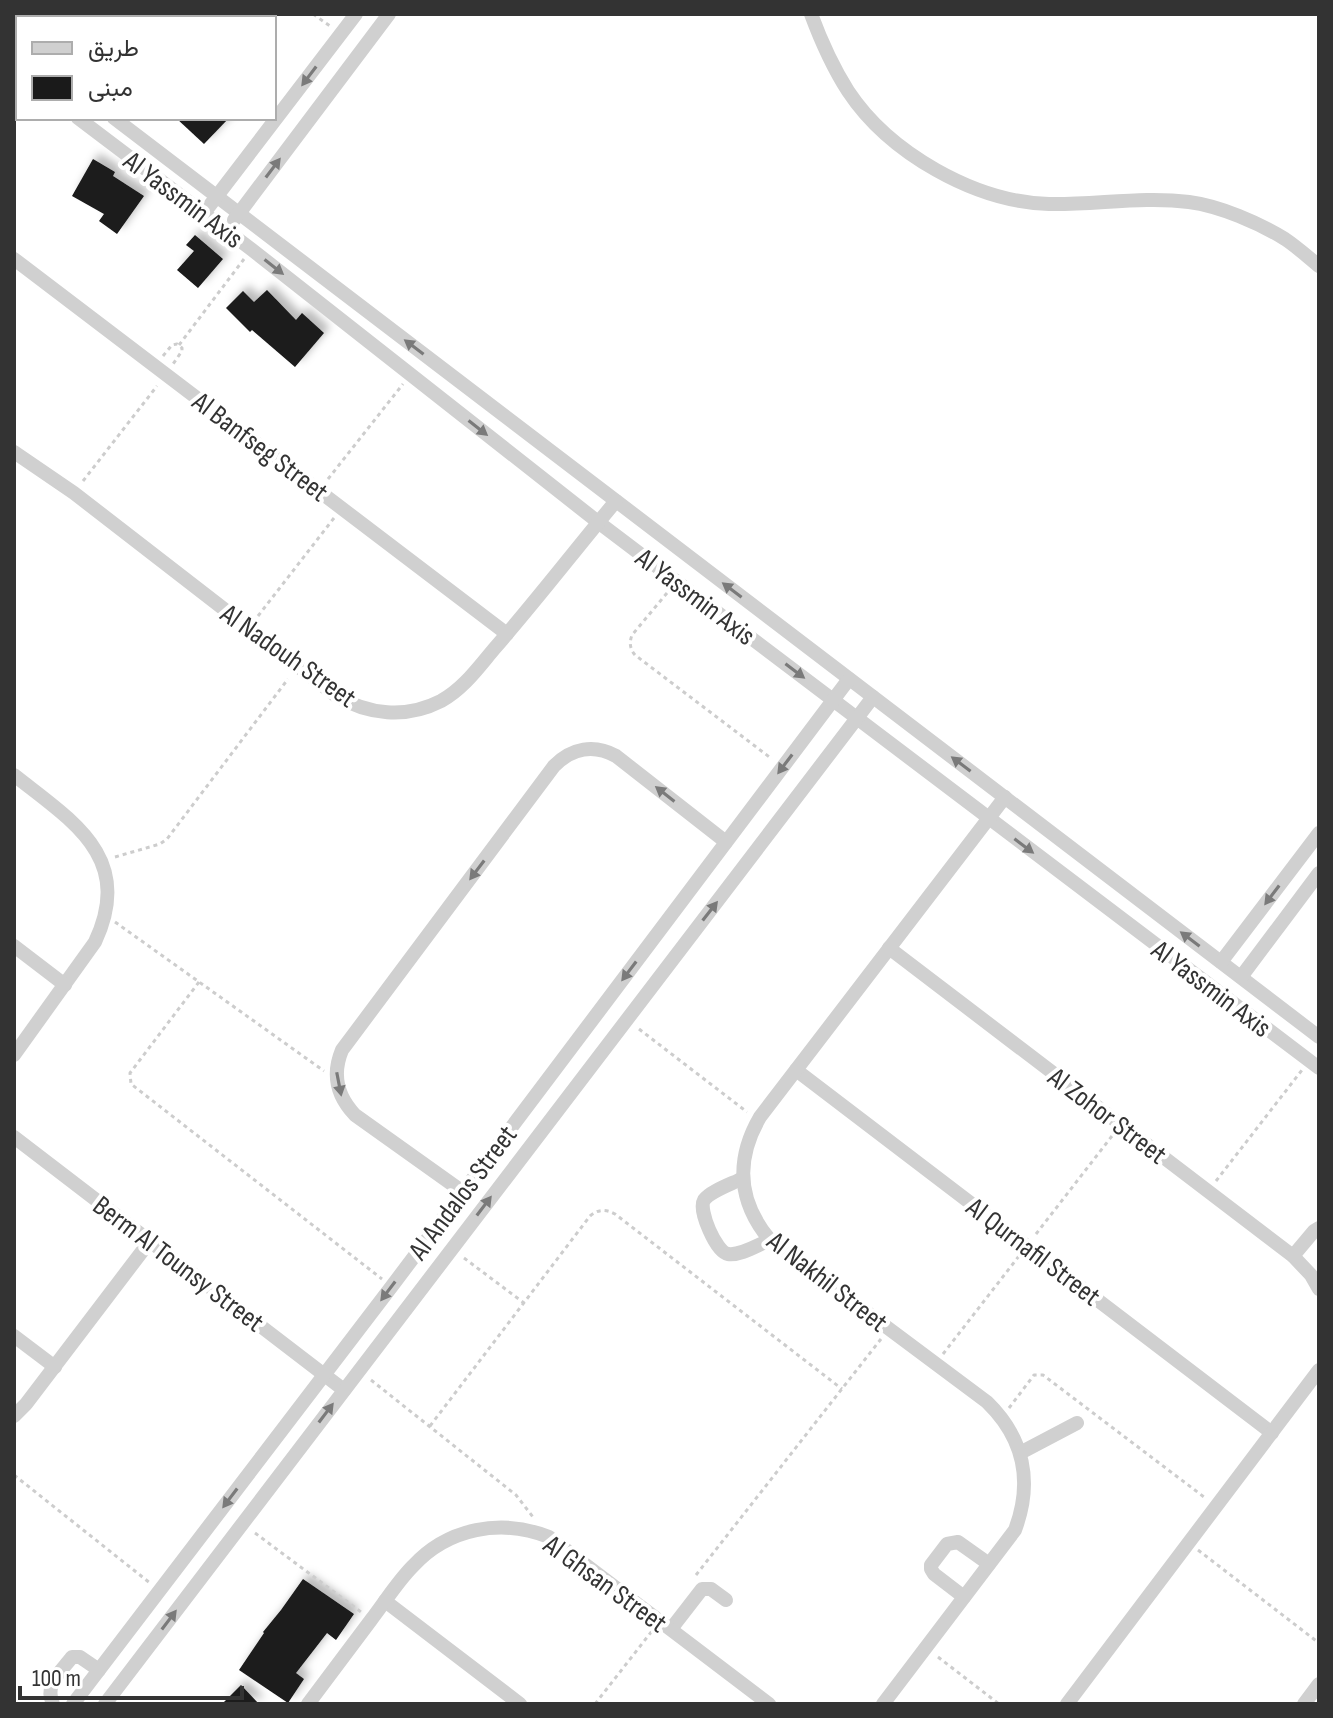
<svg xmlns="http://www.w3.org/2000/svg" width="1333" height="1718" font-family="'Sofia Sans Condensed',Vazirmatn,sans-serif">
	<style>
		.building { fill: #1a1a1a; filter: url(#shadow) }
		.lines { fill: none; stroke-linecap: round; stroke-linejoin: round }
		.path { stroke: #cdcdcd; stroke-width: 3; stroke-dasharray: 4 4; stroke-linecap: butt }
		.minor { stroke: #d0d0d0; stroke-width: 14 }
		.oneway { fill: #7a7a7a }
		.labels { text-anchor: middle; stroke-width: 8; stroke-linejoin: round; paint-order: stroke }
		.street-label { font-size: 28px; fill: #333; stroke: #fff }
	</style>
	<defs>
		<filter id="shadow"><feDropShadow dx="6" dy="-6" stdDeviation="4" flood-color="#0004"/></filter>
	</defs>
	<rect width="100%" height="100%" fill="#fff"/>
	<g class="building">
		<path d="M 176,118 L 229,118 L 204,144 Z"/>
		<path d="M 93,159 L 115,172 L 113,176 L 144,196 L 117,234 L 99,221 L 104,214 L 72,196 Z"/>
		<path d="M 195,235 L 223,259 L 198,288 L 177,270 L 194,251 L 186,245 Z"/>
		<path d="M 267,290 L 296,320 L 302,313 L 324,333 L 295,367 L 252,330 L 250,332 L 226,308 L 243,291 L 254,302 Z"/>
		<path d="M 303,1579 L 354,1614 L 336,1640 L 327,1633 L 296,1673 L 304,1679 L 288,1703 L 239,1670 L 264,1633 L 263,1632 L 281,1610 Z"/>
		<path d="M 241,1685 L 259,1704 L 222,1704 Z"/>
	</g>
	<g class="lines">
		<g class="path">
			<path d="M 313,14 L 330,26"/>
			<path d="M 115,18 L 118,14"/>
			<path d="M 179,345 L 244,259"/>
			<path d="M 163,356 L 172,345 L 177,344 L 182,348 L 182,351 L 173,364"/>
			<path d="M 328,479 L 403,384"/>
			<path d="M 83,481 L 157,386"/>
			<path d="M 667,593 L 632,635 C 629,643 630,649 635,655 L 772,759"/>
			<path d="M 258,616 L 334,518"/>
			<path d="M 115,857 L 160,844 L 167,839 L 288,679"/>
			<path d="M 115,922 L 324,1071"/>
			<path d="M 199,982 L 130,1073 L 131,1084 L 382,1279"/>
			<path d="M 639,1029 L 747,1112"/>
			<path d="M 1216,1181 L 1302,1070"/>
			<path d="M 1036,1234 L 1112,1136"/>
			<path d="M 464,1258 L 524,1303"/>
			<path d="M 943,1354 L 1019,1256"/>
			<path d="M 371,1380 L 516,1495 L 533,1517"/>
			<path d="M 1009,1408 L 1034,1375 L 1043,1375 L 1204,1497"/>
			<path d="M 430,1426 L 590,1216 C 598,1209 606,1209 615,1214 L 842,1389"/>
			<path d="M 14,1475 L 150,1583"/>
			<path d="M 255,1533 L 361,1612"/>
			<path d="M 1198,1550 L 1319,1643"/>
			<path d="M 696,1575 L 881,1339"/>
			<path d="M 938,1657 L 999,1704"/>
			<path d="M 595,1704 L 652,1631"/>
		</g>
		<g class="minor">
			<path d="M 811,14 C 821,41 832,66 848,91 C 889,153 975,202 1049,204 C 1095,205 1143,196 1189,202 C 1220,206 1259,223 1285,239 C 1297,247 1308,257 1319,266"/>
			<path d="M 14,44 L 18,47"/>
			<path d="M 14,71 L 18,74"/>
			<path d="M 78,118 L 251,249 L 598,522 L 1319,1068"/>
			<path d="M 114,118 L 1319,1037"/>
			<path d="M 204,213 L 356,14"/>
			<path d="M 234,220 L 389,14"/>
			<path d="M 14,259 L 507,634"/>
			<path d="M 14,452 L 74,493 L 335,695 C 368,715 406,719 441,701 C 463,689 478,668 494,649 C 536,601 575,550 616,501"/>
			<path d="M 14,775 C 72,821 135,857 95,942 L 14,1055"/>
			<path d="M 14,946 L 65,985"/>
			<path d="M 889,948 L 1293,1256 L 1311,1275 L 1319,1289"/>
			<path d="M 1221,962 L 1319,833"/>
			<path d="M 1241,977 L 1319,873"/>
			<path d="M 796,1070 L 1272,1433"/>
			<path d="M 14,1137 L 344,1390"/>
			<path d="M 743,1178 C 734,1183 710,1191 704,1200 C 698,1210 716,1252 728,1254 C 741,1256 759,1244 770,1240"/>
			<path d="M 463,1192 L 355,1115 C 337,1096 332,1074 342,1050 L 554,766 C 572,748 594,744 616,756 L 726,842"/>
			<path d="M 1293,1256 L 1314,1231 L 1319,1228"/>
			<path d="M 14,1336 L 55,1367"/>
			<path d="M 14,1416 L 26,1404 L 150,1241"/>
			<path d="M 1020,1453 L 1077,1423"/>
			<path d="M 964,1597 L 934,1574 L 931,1569 L 931,1565 L 947,1544 L 958,1542 L 989,1564"/>
			<path d="M 385,1601 L 520,1704"/>
			<path d="M 671,1629 L 702,1589 L 711,1589 L 726,1600"/>
			<path d="M 53,1704 C 44,1684 60,1673 72,1657 L 80,1657 L 99,1670"/>
			<path d="M 73,1704 L 392,1286 L 849,679"/>
			<path d="M 105,1704 L 873,697"/>
			<path d="M 308,1704 C 329,1676 350,1648 371,1620 C 385,1602 397,1582 413,1566 C 448,1528 501,1518 549,1537 L 769,1704"/>
			<path d="M 883,1704 L 1015,1530 C 1033,1482 1024,1438 987,1402 L 770,1240 C 738,1202 735,1160 760,1117 L 1005,797"/>
			<path d="M 1067,1704 L 1319,1370"/>
			<path d="M 1304,1704 L 1319,1684"/>
		</g>
	</g>
	<defs><path id="oneway-solid" d="M-6-.8H1V-3.2L6.5 0L1 3.2V.8H-6Z" transform="scale(2)"/></defs>
	<g class="oneway">
		<use href="#oneway-solid" transform="translate(309 76) rotate(127)"/>
		<use href="#oneway-solid" transform="translate(273 168) rotate(-53)"/>
		<use href="#oneway-solid" transform="translate(274 267) rotate(38)"/>
		<use href="#oneway-solid" transform="translate(414 347) rotate(-143)"/>
		<use href="#oneway-solid" transform="translate(478 428) rotate(38)"/>
		<use href="#oneway-solid" transform="translate(732 590) rotate(-143)"/>
		<use href="#oneway-solid" transform="translate(795 671) rotate(37)"/>
		<use href="#oneway-solid" transform="translate(785 764) rotate(127)"/>
		<use href="#oneway-solid" transform="translate(961 764) rotate(-143)"/>
		<use href="#oneway-solid" transform="translate(665 794) rotate(-142)"/>
		<use href="#oneway-solid" transform="translate(1024 846) rotate(37)"/>
		<use href="#oneway-solid" transform="translate(477 870) rotate(127)"/>
		<use href="#oneway-solid" transform="translate(1272 895) rotate(127)"/>
		<use href="#oneway-solid" transform="translate(710 911) rotate(-52)"/>
		<use href="#oneway-solid" transform="translate(1190 939) rotate(-143)"/>
		<use href="#oneway-solid" transform="translate(629 971) rotate(127)"/>
		<use href="#oneway-solid" transform="translate(339 1084) rotate(79)"/>
		<use href="#oneway-solid" transform="translate(484 1206) rotate(-53)"/>
		<use href="#oneway-solid" transform="translate(388 1291) rotate(127)"/>
		<use href="#oneway-solid" transform="translate(326 1413) rotate(-53)"/>
		<use href="#oneway-solid" transform="translate(230 1498) rotate(127)"/>
		<use href="#oneway-solid" transform="translate(169 1620) rotate(-53)"/>
	</g>
	<g class="labels">
		<g class="street-label">
			<text transform="translate(184 199) rotate(37)" y="10">Al Yassmin Axis</text>
			<text transform="translate(261 446) rotate(37)" y="10">Al Banfseg Street</text>
			<text transform="translate(696 596) rotate(37)" y="10">Al Yassmin Axis</text>
			<text transform="translate(289 655) rotate(35)" y="10">Al Nadouh Street</text>
			<text transform="translate(1212 988) rotate(37)" y="10">Al Yassmin Axis</text>
			<text transform="translate(1108 1115) rotate(37)" y="10">Al Zohor Street</text>
			<text transform="translate(462 1192) rotate(-53)" y="10">Al Andalos Street</text>
			<text transform="translate(1034 1251) rotate(37)" y="10">Al Qurnafil Street</text>
			<text transform="translate(179 1263) rotate(37)" y="10">Berm Al Tounsy Street</text>
			<text transform="translate(828 1281) rotate(38)" y="10">Al Nakhil Street</text>
			<text transform="translate(606 1583) rotate(36)" y="10">Al Ghsan Street</text>
		</g>
	</g>
	<rect width="1333" height="1718" fill="none" stroke="#333333" stroke-width="32"/>
	<rect x="16" y="16" width="260" height="104" fill="#ffffff" stroke="#adadad" stroke-width="2"/>
	<rect x="32" y="42" width="40" height="12" fill="#d0d0d0" stroke="#adadad" stroke-width="2"/>
	<text x="88" y="56" font-size="24" fill="#333333">طريق</text>
	<rect x="32" y="76" width="40" height="24" fill="#1a1a1a" stroke="#adadad" stroke-width="2"/>
	<text x="88" y="96" font-size="24" fill="#333333">مبنى</text>
	<path d="M20 1686v12h222v-12" fill="none" stroke="#333333" stroke-width="4"/>
	<text x="32" y="1686" font-size="24" fill="#333333" stroke="#ffffff" stroke-width="6" paint-order="stroke">100 m</text>
</svg>
